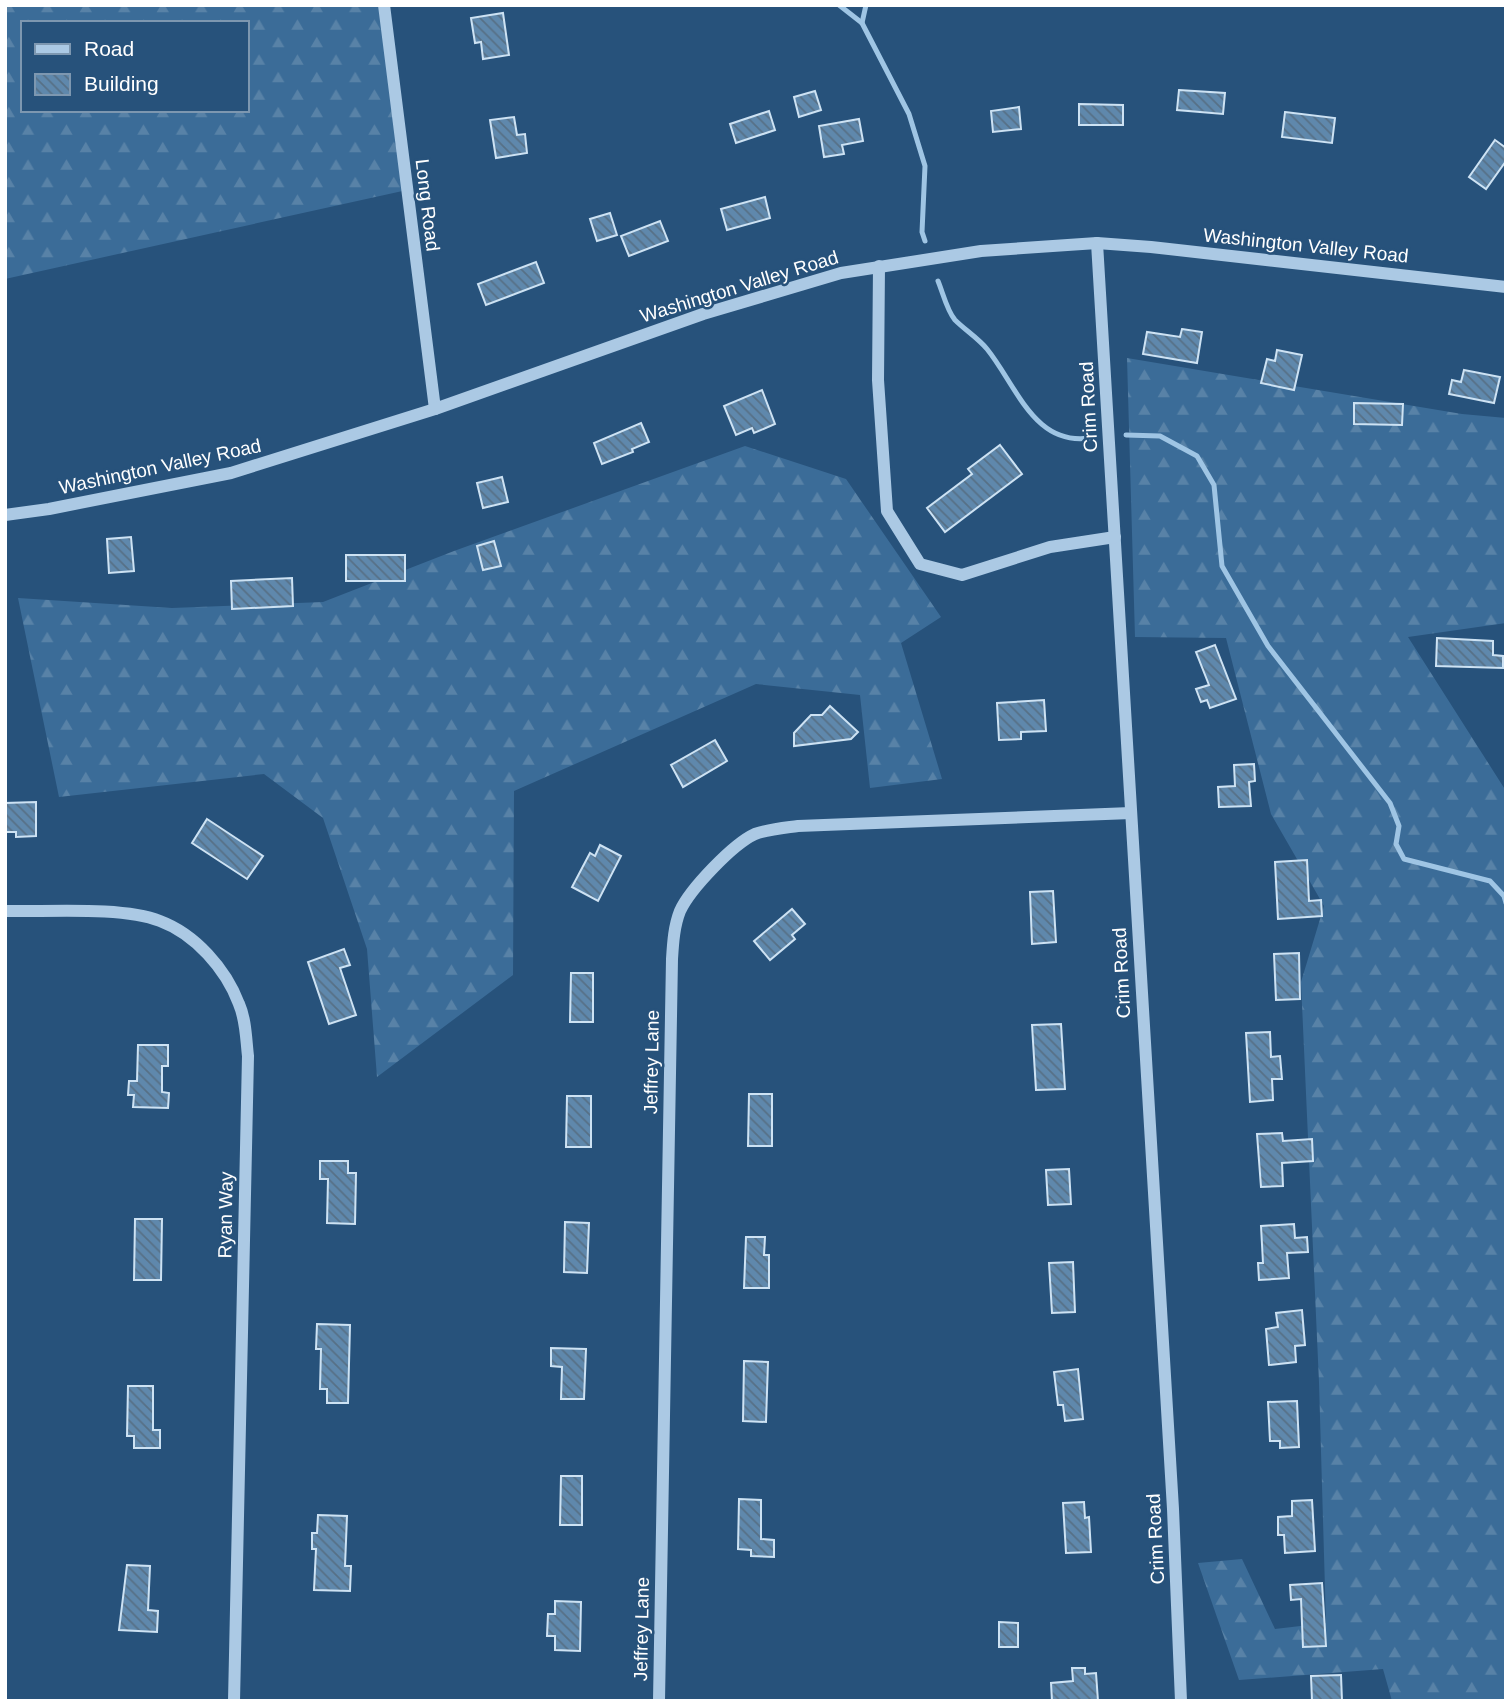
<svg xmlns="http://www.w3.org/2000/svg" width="1511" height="1706" font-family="Helvetica,sans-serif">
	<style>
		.forest { fill: url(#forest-firs); fill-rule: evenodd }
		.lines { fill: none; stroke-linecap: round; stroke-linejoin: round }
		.stream { stroke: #9fc5e4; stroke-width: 5 }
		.building { fill: url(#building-back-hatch); stroke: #cde2f3; stroke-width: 2 }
		.minor { stroke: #abc9e4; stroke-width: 12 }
		.labels { text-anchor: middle; stroke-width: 5; stroke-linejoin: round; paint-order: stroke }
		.street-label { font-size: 19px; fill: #fff; stroke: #27527b }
	</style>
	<defs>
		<pattern id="forest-firs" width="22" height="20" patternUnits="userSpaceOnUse" patternTransform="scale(1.75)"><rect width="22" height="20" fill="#3b6c98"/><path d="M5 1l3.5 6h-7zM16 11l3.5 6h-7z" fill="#5882a7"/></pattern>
		<pattern id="building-back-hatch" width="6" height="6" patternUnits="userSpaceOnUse" patternTransform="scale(1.75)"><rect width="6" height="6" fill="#5f88ac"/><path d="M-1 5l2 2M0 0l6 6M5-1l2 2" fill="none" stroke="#577086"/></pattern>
	</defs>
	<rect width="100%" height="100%" fill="#27527b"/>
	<g class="forest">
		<path d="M 5,5 L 384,5 L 407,190 L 5,279 ZM 23,23 L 247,23 L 247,110 L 23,110 Z"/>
		<path d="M 1127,358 L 1462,414 L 1506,418 L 1506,623 L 1408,637 L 1506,791 L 1506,1701 L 1392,1701 L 1383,1669 L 1239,1680 L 1198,1563 L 1242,1559 L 1275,1629 L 1326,1623 L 1319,1382 L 1301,982 L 1324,906 L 1271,814 L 1226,638 L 1135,637 Z"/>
		<path d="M 745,446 L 846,479 L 941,617 L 901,643 L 942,779 L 870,788 L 860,695 L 756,684 L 514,791 L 513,975 L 377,1077 L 367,949 L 323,818 L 264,774 L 59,797 L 18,598 L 172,608 L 323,602 L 454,551 Z"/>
	</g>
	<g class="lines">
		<g class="stream">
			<path d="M 839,5 L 862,23 L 909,114 L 925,166 L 922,232 L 925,241"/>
			<path d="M 862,23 L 866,5"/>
			<path d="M 938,281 C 943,293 947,311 955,320 C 965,330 978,338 987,349 C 1017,386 1035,450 1095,437"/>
			<path d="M 1126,435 L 1160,436 L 1197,456 L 1214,485 L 1222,566 L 1268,646 L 1390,803 L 1399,826 L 1396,844 L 1404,859 L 1490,881 L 1504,896 L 1506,903"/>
		</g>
	</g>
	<g class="building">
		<path d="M 503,13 L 509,55 L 483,59 L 481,42 L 475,43 L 471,18 Z"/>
		<path d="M 1179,90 L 1225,93 L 1223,114 L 1177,110 Z"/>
		<path d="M 815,91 L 821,110 L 799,117 L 794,97 Z"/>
		<path d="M 1079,104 L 1123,105 L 1123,125 L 1079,125 Z"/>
		<path d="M 1019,107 L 1021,129 L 993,132 L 991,111 Z"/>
		<path d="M 769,111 L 775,130 L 736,143 L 730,124 Z"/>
		<path d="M 1285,112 L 1335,118 L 1332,143 L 1282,137 Z"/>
		<path d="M 514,117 L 517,135 L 525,134 L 527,153 L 496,158 L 490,120 Z"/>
		<path d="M 859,119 L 863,141 L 842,145 L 844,154 L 824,157 L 819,126 Z"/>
		<path d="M 1495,140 L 1506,148 L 1506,161 L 1486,189 L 1469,177 Z"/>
		<path d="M 765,197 L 770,218 L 727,230 L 721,209 Z"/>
		<path d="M 610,213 L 617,235 L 597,241 L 590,219 Z"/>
		<path d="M 660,221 L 668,241 L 629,256 L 621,236 Z"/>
		<path d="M 536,262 L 544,283 L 486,305 L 478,284 Z"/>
		<path d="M 1182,329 L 1202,332 L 1197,363 L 1143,354 L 1147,332 L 1180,337 Z"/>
		<path d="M 1277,350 L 1302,355 L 1294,390 L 1261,383 L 1267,359 L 1275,361 Z"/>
		<path d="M 1464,370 L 1500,377 L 1494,403 L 1449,394 L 1452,380 L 1461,382 Z"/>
		<path d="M 762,390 L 775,424 L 754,433 L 752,428 L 736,435 L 724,406 Z"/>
		<path d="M 1354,403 L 1403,404 L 1402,425 L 1354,424 Z"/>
		<path d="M 641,423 L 649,442 L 632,449 L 633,452 L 602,464 L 594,443 Z"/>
		<path d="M 1000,445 L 1022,474 L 945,532 L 927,508 L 972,474 L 968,469 Z"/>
		<path d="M 502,477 L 508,502 L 483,508 L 477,483 Z"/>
		<path d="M 131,537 L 134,571 L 109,573 L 107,539 Z"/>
		<path d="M 494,541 L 501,566 L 483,570 L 477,546 Z"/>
		<rect x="346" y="555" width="59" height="26"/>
		<path d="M 292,578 L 293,606 L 232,609 L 231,581 Z"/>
		<path d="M 1437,638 L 1493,641 L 1493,655 L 1503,656 L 1503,668 L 1436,666 Z"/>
		<path d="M 1215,645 L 1236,699 L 1210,708 L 1207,700 L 1201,702 L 1196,689 L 1209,685 L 1196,652 Z"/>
		<path d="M 1044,700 L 1046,731 L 1021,732 L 1021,739 L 999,740 L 997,703 Z"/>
		<path d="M 830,706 L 858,732 L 851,739 L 794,746 L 794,733 L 811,715 L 822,715 Z"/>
		<path d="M 715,740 L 727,761 L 683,787 L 671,765 Z"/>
		<path d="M 1254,764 L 1255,781 L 1249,782 L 1251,806 L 1219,807 L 1218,787 L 1235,786 L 1234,765 Z"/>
		<path d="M 36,802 L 36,836 L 16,837 L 16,832 L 5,832 L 5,803 Z"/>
		<path d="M 207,819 L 263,856 L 247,879 L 192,843 Z"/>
		<path d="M 600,845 L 621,856 L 598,901 L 572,887 L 590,853 L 595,856 Z"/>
		<path d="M 1307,860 L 1309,901 L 1321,900 L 1322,916 L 1278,919 L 1275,862 Z"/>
		<path d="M 1053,891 L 1056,942 L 1032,944 L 1030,892 Z"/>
		<path d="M 792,909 L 805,924 L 792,935 L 795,939 L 770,960 L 754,941 Z"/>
		<path d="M 344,949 L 350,965 L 340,968 L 356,1015 L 329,1024 L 308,962 Z"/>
		<path d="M 1299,953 L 1300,999 L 1276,1000 L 1274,954 Z"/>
		<path d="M 571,973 L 593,973 L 593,1022 L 570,1022 Z"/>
		<path d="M 1061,1024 L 1065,1089 L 1036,1090 L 1032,1025 Z"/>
		<path d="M 1270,1032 L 1271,1057 L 1280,1056 L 1282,1079 L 1272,1079 L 1273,1100 L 1250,1102 L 1246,1033 Z"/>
		<path d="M 138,1045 L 168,1045 L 168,1066 L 162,1066 L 162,1092 L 169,1093 L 168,1108 L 133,1107 L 134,1095 L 128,1095 L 129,1081 L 137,1081 Z"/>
		<path d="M 749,1094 L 772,1094 L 772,1146 L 748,1146 Z"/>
		<path d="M 567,1096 L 591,1096 L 591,1147 L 566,1147 Z"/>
		<path d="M 1282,1133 L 1283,1141 L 1312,1139 L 1313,1161 L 1282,1163 L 1283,1186 L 1261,1187 L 1257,1134 Z"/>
		<path d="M 320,1161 L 348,1161 L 348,1173 L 356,1173 L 355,1224 L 327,1223 L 328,1179 L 320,1179 Z"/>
		<path d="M 1069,1169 L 1071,1204 L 1048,1205 L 1046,1170 Z"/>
		<path d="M 135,1219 L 162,1219 L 161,1280 L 134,1280 Z"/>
		<path d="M 565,1222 L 589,1223 L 587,1273 L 564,1272 Z"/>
		<path d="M 1294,1224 L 1295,1238 L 1307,1237 L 1308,1252 L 1287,1253 L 1289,1278 L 1259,1280 L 1258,1263 L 1263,1263 L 1261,1226 Z"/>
		<path d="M 746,1237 L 765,1237 L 764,1255 L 769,1255 L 769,1288 L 744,1288 Z"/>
		<path d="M 1073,1262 L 1075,1312 L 1052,1313 L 1049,1263 Z"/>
		<path d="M 1302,1310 L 1305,1345 L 1295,1346 L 1296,1362 L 1269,1365 L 1266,1329 L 1278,1327 L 1276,1313 Z"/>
		<path d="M 317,1324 L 350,1325 L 348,1403 L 327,1403 L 327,1389 L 320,1389 L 321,1349 L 316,1349 Z"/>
		<path d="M 551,1348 L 586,1349 L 584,1399 L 561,1399 L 562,1367 L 551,1366 Z"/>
		<path d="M 744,1361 L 768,1362 L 766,1422 L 743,1421 Z"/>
		<path d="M 1078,1369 L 1083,1419 L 1065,1421 L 1063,1405 L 1058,1405 L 1054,1372 Z"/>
		<path d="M 128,1386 L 153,1386 L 153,1430 L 160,1430 L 160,1448 L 134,1448 L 134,1436 L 127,1436 Z"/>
		<path d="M 1297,1401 L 1299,1447 L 1280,1448 L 1280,1441 L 1270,1441 L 1268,1402 Z"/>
		<path d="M 561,1476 L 582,1476 L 582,1525 L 560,1525 Z"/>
		<path d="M 739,1499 L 761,1500 L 761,1539 L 774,1540 L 774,1557 L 751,1556 L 751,1550 L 738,1549 Z"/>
		<path d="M 1312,1500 L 1315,1551 L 1285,1553 L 1284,1535 L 1278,1535 L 1278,1517 L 1292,1516 L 1292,1501 Z"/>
		<path d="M 1084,1502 L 1085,1518 L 1089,1517 L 1091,1552 L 1066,1553 L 1063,1503 Z"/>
		<path d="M 318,1515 L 347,1516 L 345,1566 L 351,1566 L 350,1591 L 314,1590 L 316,1549 L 312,1549 L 312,1533 L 317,1533 Z"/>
		<path d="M 127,1565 L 150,1566 L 148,1610 L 158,1611 L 157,1632 L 119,1630 Z"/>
		<path d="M 1322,1583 L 1326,1646 L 1303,1647 L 1301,1599 L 1291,1600 L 1290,1585 Z"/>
		<path d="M 555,1601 L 581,1602 L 580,1651 L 555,1650 L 555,1636 L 547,1636 L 548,1614 L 555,1614 Z"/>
		<path d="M 999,1622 L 1018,1623 L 1018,1647 L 999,1647 Z"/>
		<path d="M 1072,1668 L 1085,1668 L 1085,1674 L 1096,1673 L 1098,1701 L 1052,1701 L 1051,1683 L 1073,1681 Z"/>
		<path d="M 1341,1675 L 1342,1701 L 1312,1701 L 1311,1676 Z"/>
	</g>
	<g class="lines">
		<g class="minor">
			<path d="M 384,5 L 435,409"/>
			<path d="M 1097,243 L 1173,1509 L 1181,1701"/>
			<path d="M 879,266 L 878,380 L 887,511 L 920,564 L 962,575 L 1050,547 L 1115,537"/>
			<path d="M 5,515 L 49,509 L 231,473 L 435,409 L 703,314 L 841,273 L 981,251 L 1097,243 L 1151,247 L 1506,287"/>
			<path d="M 5,911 C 47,912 122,906 160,921 C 195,934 226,969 239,1004 C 246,1020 246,1039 248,1056 L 234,1701"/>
			<path d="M 659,1701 L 672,959 C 673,943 674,926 680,911 C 690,889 733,844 755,834 C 769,829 783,828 798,826 L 1131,813"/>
		</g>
	</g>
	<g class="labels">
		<g class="street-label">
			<text transform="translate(428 205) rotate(83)" y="7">Long Road</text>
			<text transform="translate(1306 245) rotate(6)" y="7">Washington Valley Road</text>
			<text transform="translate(739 286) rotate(-17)" y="7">Washington Valley Road</text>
			<text transform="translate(1088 407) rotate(-93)" y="7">Crim Road</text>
			<text transform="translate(160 466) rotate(-12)" y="7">Washington Valley Road</text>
			<text transform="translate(1121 973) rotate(-93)" y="7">Crim Road</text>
			<text transform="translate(651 1062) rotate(-89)" y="7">Jeffrey Lane</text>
			<text transform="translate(225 1215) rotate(-89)" y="7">Ryan Way</text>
			<text transform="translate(1155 1539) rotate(-93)" y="7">Crim Road</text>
			<text transform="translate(641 1629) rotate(-89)" y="7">Jeffrey Lane</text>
		</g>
	</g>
	<rect width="1511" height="1706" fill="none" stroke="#ffffff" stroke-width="14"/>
	<rect x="21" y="21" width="228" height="91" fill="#27527b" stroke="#7d97b0" stroke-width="2"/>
	<rect x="35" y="44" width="35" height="10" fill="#abc9e4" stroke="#7d97b0" stroke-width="2"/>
	<text x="84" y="56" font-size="21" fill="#ffffff">Road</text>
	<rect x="35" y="74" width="35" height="21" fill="url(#building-back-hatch)" stroke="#7d97b0" stroke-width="2"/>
	<text x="84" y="91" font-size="21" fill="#ffffff">Building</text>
</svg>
